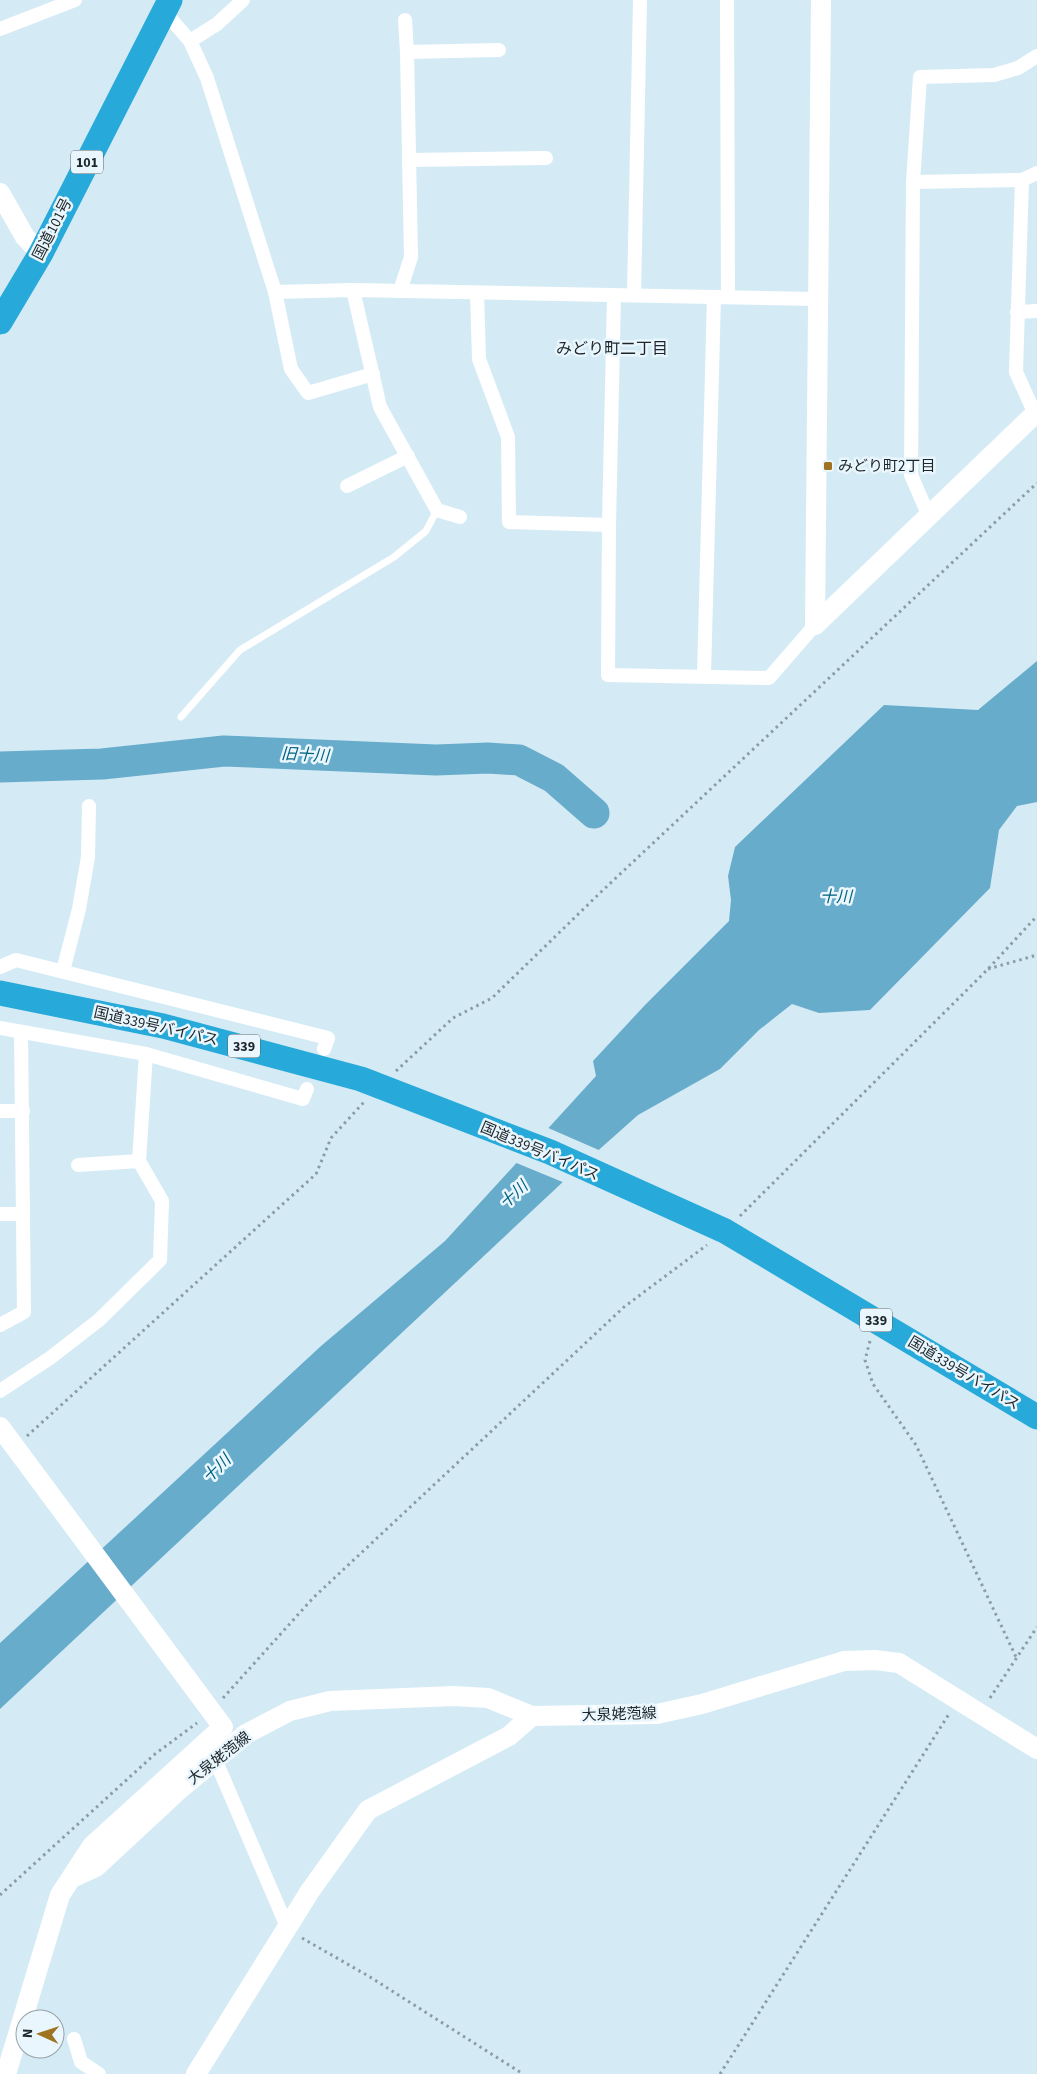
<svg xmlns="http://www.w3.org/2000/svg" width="1037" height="2074" font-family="'Source Sans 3','Noto Sans JP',sans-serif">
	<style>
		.water { fill: #68accb }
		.pier { fill: #d4ebf6 }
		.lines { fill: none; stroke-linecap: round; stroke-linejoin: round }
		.river { stroke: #68accb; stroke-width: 31 }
		.path { stroke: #8b9ca5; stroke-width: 3; stroke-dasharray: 2.5 4; stroke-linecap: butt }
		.lane { stroke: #fff; stroke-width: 7 }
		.street { stroke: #fff; stroke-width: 14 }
		.secondary { stroke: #fff; stroke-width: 20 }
		.highway { stroke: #27a9d9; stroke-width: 25 }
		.poi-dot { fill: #9e7322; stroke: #e9f6fd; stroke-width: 2 }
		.labels { text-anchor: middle; stroke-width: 5; stroke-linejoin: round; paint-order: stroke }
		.shield { fill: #e9f6fd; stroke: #5a6469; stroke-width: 1 }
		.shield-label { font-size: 14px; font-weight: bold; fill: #1c2529 }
		.street-label { font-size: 15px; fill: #1c2529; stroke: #e9f6fd }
		.poi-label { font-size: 15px; fill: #1c2529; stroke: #e9f6fd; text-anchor: start }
		.neighbourhood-label { font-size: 16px; fill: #1c2529; stroke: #e9f6fd }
		.water-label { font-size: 16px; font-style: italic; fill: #00607f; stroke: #e9f6fd }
	</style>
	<rect width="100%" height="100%" fill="#d4ebf6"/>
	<path class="water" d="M 1037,661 L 1037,802 L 1017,806 L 999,830 L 990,888 L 870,1010 L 819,1013 L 792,1004 L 759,1030 L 720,1069 L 638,1115 L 565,1180 L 0,1709 L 0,1643 L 321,1346 L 445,1241 L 596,1076 L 593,1061 L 645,1005 L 729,921 L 731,900 L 728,876 L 735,847 L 884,705 L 978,710 Z"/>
	<path class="pier" d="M 546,1127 L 601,1151 L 565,1183 L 514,1162 Z"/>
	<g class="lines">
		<path class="river" d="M 0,767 L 102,764 L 224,751 L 436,760 L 488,758 L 519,760 L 554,778 L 594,813"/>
		<g class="path">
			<path d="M 988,969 L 1037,955"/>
			<path d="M 396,1071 L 453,1018 L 492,998 L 602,891 L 1037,483"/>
			<path d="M 740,1216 L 988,969 L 1037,916"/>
			<path d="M 870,1341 L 865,1360 L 873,1384 L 916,1445 L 1016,1657"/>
			<path d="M 27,1436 L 316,1174 L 331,1138 L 364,1102"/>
			<path d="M 223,1698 L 313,1598 L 624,1307 L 707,1245"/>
			<path d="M 990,1698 L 1037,1627"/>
			<path d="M 0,1895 L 155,1754 L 197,1723"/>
			<path d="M 302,1938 L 370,1977 L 523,2074"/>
			<path d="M 720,2074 L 949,1714"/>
		</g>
		<path class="lane" d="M 181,717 L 240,650 L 394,557 L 426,531 L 437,510"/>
		<g class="street">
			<path d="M 727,0 L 728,297"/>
			<path d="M 163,10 L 190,41 L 207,78 L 275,292 L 353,290 L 817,299"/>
			<path d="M 405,20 L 407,52"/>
			<path d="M 0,29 L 75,0"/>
			<path d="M 190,41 L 217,24 L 243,0"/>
			<path d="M 410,160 L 546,158"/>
			<path d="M 1022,180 L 1016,372 L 1035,414"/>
			<path d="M 913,182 L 1022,180 L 1037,173"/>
			<path d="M 353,290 L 380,407 L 437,510 L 460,517"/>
			<path d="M 400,291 L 411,257 L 407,52 L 499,50"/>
			<path d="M 275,292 L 291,369 L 308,393 L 373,374"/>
			<path d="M 477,293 L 479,359 L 508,437 L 509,522 L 609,525"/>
			<path d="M 614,295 L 609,525 L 608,675 L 769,678 L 815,625"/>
			<path d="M 634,295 L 640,0"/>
			<path d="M 1017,312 L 1037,311"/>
			<path d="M 347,486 L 408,456"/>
			<path d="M 928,514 L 911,475 L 913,182 L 920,77 L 994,75 L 1018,68 L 1037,56"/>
			<path d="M 704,675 L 714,297"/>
			<path d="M 0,967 L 16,960 L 328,1038 L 324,1049"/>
			<path d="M 63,971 L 79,909 L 88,857 L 89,806"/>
			<path d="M 0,1028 L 146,1054 L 303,1099 L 307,1089"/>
			<path d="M 0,1111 L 23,1111"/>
			<path d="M 78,1165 L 139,1161"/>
			<path d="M 0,1214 L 23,1214"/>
			<path d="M 0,1325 L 24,1312 L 21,1032"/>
			<path d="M 0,1391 L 50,1358 L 99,1320 L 160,1260 L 162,1201 L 139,1161 L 146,1054"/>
			<path d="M 215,1759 L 288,1929"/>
			<path d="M 74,2039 L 81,2062 L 99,2074"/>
		</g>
		<g class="secondary">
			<path d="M 0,193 L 25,237 L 41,253"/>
			<path d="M 815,625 L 821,0"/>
			<path d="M 815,625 L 1037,412"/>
			<path d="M 0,1427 L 223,1727 L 92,1846 L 60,1895 L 6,2074"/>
			<path d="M 72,1878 L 96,1867 L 180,1789 L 246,1734 L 290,1711 L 330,1701 L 454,1696 L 488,1698 L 532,1716 L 657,1714 L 702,1704 L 844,1661 L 875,1660 L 899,1663 L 1037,1749"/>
			<path d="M 196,2074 L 310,1891 L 368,1810 L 509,1736 L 532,1716"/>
		</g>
		<g class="highway">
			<path d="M 0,322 L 41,253 L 170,0"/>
			<path d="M 0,993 L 163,1026 L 361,1079 L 550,1152 L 725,1231 L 1037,1417"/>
		</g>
	</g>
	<rect class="poi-dot" x="823" y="461" width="10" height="10" rx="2.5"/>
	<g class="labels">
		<g class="shield">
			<rect x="71" y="150.5" width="32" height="23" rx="4"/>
			<rect x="228" y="1034.5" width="32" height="23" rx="4"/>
			<rect x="860" y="1308.5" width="32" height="23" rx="4"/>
		</g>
		<g class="shield-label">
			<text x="87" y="167">101</text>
			<text x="244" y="1051">339</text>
			<text x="876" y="1325">339</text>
		</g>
		<g class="street-label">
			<text transform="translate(52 229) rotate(-63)" y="5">国道101号</text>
			<text transform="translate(156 1026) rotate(13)" y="5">国道339号バイパス</text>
			<text transform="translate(540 1151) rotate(23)" y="5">国道339号バイパス</text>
			<text transform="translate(964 1373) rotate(31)" y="5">国道339号バイパス</text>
			<text transform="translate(619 1714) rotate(-2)" y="5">大泉姥萢線</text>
			<text transform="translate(219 1758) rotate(-38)" y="5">大泉姥萢線</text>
		</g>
		<g class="poi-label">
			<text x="838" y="471">みどり町2丁目</text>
		</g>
		<g class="neighbourhood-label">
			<text x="612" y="354">みどり町二丁目</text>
		</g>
		<g class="water-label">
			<text transform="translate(305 754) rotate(3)" y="6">旧十川</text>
			<text x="836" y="902">十川</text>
			<text transform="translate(513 1194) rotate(-43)" y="6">十川</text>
			<text transform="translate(216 1468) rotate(-45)" y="6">十川</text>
		</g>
	</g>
	<g transform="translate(40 2034) rotate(273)"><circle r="24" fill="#e9f6fd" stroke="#97a2a8"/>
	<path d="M0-4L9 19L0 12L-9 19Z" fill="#9e7322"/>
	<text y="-8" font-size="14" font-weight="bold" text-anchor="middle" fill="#1c2529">N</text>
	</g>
</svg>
